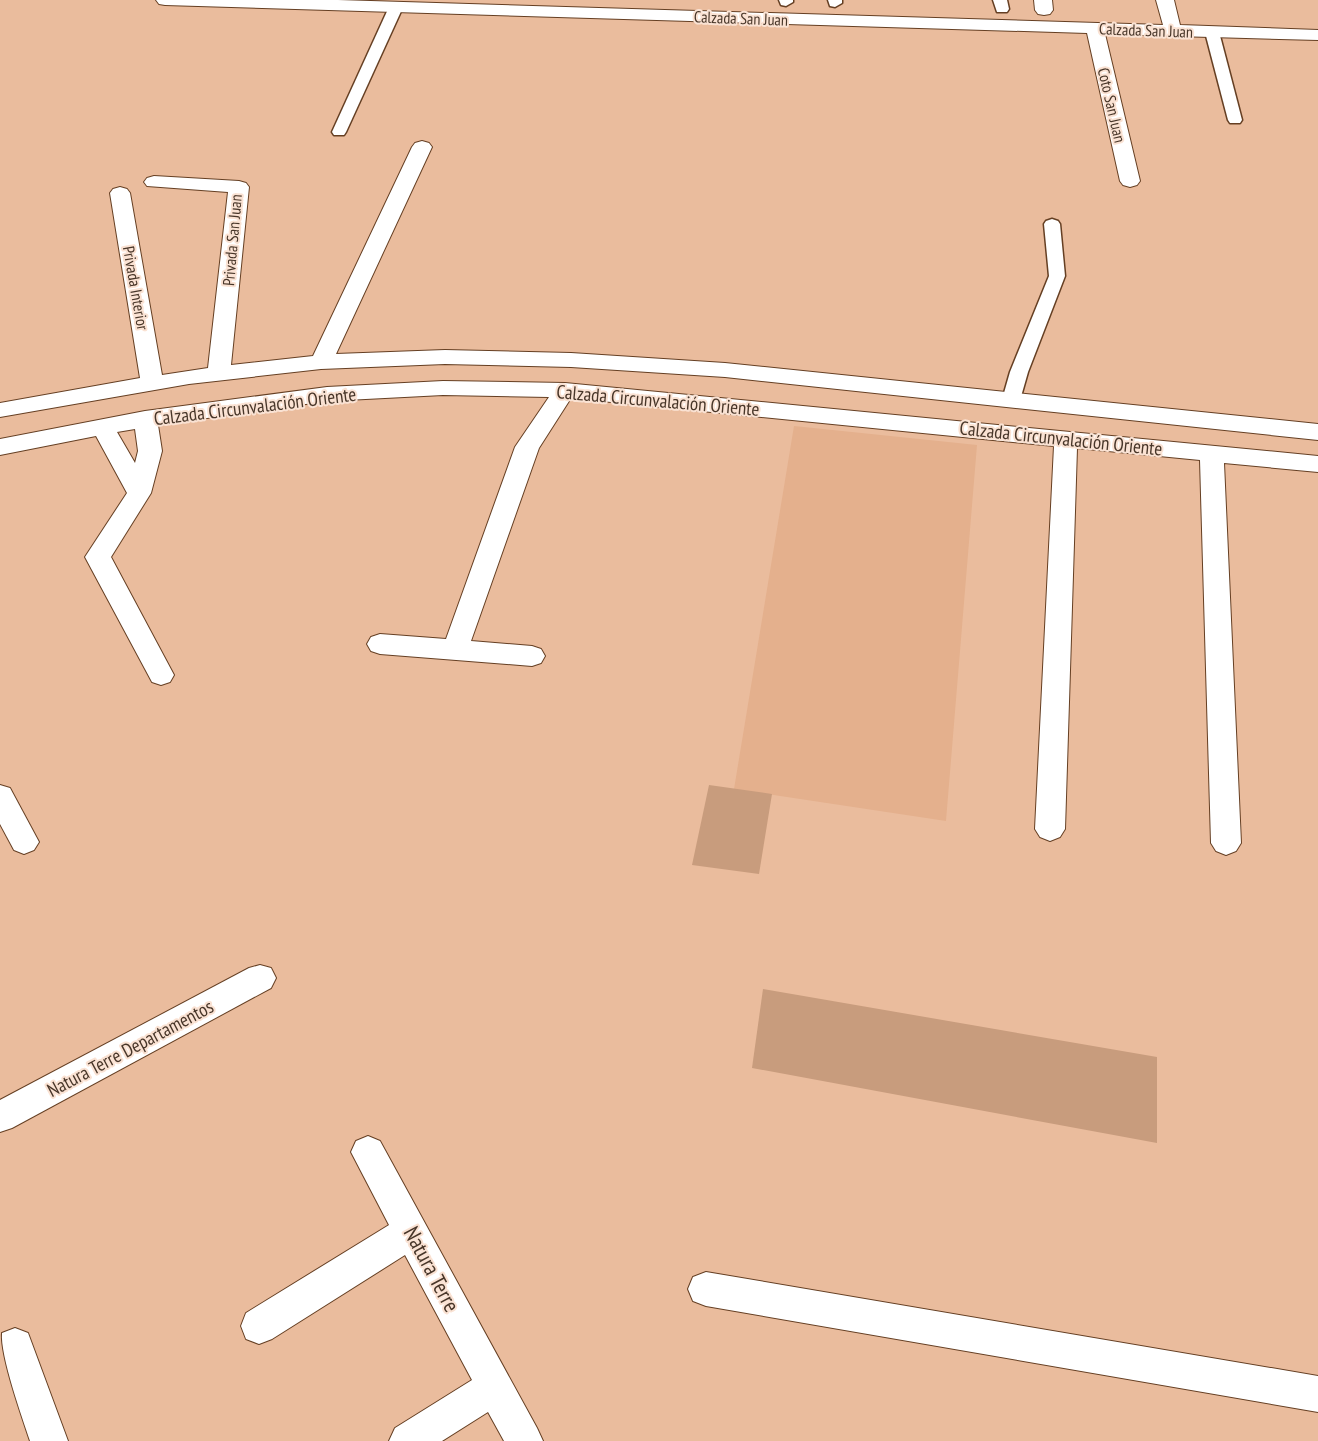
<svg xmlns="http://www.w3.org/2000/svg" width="1318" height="1441" font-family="'PT Sans Narrow',sans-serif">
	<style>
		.built { fill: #e4b08d }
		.building { fill: #c89c7d }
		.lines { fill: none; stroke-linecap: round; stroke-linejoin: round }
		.lane-casing { stroke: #653f23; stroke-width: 3 }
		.street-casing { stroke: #653f23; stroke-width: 2 }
		.lane { fill: #fff; fill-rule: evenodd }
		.street { fill: #fff; fill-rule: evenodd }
		.labels { text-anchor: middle; stroke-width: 4; stroke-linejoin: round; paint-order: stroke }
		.far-street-label { font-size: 16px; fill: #483629; stroke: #fae2d3 }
		.street-label { font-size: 19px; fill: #483629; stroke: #fae2d3 }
		.near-street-label { font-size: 22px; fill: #483629; stroke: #fae2d3 }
	</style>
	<rect width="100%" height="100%" fill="#eabc9d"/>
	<path class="built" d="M 794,426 L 977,445 L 946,821 L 734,789 Z"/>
	<g class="building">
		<path d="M 709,785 L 772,794 L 759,874 L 692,865 Z"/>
		<path d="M 763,989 L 1157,1057 L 1157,1143 L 752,1068 Z"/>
	</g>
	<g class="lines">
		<g class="lane-casing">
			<g id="lane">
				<path d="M 779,0 L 793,0 L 793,2 L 786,6 L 781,5 Z"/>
				<path d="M 828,0 L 842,0 L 842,3 L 835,7 L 830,6 Z"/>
				<path d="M 993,0 L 1007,0 L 1009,9 L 1007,12 L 997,12 Z"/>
				<path d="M 396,3 L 403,7 L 346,132 L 344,135 L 334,135 L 332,132 L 389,7 Z"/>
				<path d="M 1212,28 L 1219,32 L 1242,120 L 1240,123 L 1230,123 L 1228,120 L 1205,32 Z"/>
				<path d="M 1052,219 L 1058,221 L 1060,224 L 1065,276 L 1028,372 L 1020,400 L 1017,404 L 1011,406 L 1005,404 L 1002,400 L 1010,372 L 1049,276 L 1044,224 L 1046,221 Z"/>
			</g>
		</g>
		<g class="street-casing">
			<g id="street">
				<path d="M 156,0 L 338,0 L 1163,25 L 1156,0 L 1174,0 L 1180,25 L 1318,30 L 1318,40 L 1105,34 L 1140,181 L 1137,185 L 1130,187 L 1123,185 L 1120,181 L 1087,33 L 165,5 L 159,4 Z"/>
				<path d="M 1034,0 L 1052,0 L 1053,10 L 1050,14 L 1044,15 L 1038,14 L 1035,10 Z"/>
				<path d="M 422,141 L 429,143 L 432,147 L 336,354 L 445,350 L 571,353 L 725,363 L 1318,424 L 1318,440 L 725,377 L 571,367 L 445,364 L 321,369 L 189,384 L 0,417 L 0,403 L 140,378 L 110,193 L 113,189 L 120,187 L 127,189 L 130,193 L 162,375 L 208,368 L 228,192 L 147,186 L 144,182 L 147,178 L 154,176 L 239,181 L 246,183 L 249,187 L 231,365 L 313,356 L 412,147 L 415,143 Z"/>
				<path d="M 443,381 L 565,383 L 1318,456 L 1318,472 L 1224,463 L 1241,843 L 1236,851 L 1226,855 L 1216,851 L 1211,843 L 1200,460 L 1077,448 L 1065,829 L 1060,837 L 1050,841 L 1040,837 L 1035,829 L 1054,446 L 571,398 L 539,448 L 471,641 L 532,646 L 541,649 L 545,656 L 541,663 L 532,666 L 380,654 L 371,651 L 367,644 L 371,637 L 380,634 L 446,639 L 515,447 L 549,397 L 443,395 L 327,401 L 158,425 L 162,451 L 151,493 L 111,557 L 174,675 L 170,682 L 161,685 L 152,682 L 85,557 L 127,493 L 96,436 L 0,455 L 0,439 L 145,411 L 327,387 ZM 135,429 L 138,451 L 135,463 L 117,432 Z"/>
				<path d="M 0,785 L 10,788 L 39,842 L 34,850 L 24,854 L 14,850 L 0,824 Z"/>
				<path d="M 260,965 L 271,968 L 276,978 L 271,988 L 12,1128 L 0,1132 L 0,1100 L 249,968 Z"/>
				<path d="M 368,1136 L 380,1141 L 537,1428 L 543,1441 L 504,1441 L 488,1412 L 442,1441 L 389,1441 L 395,1428 L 472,1380 L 405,1255 L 272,1339 L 259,1344 L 246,1339 L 241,1326 L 246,1313 L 389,1225 L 351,1152 L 356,1141 Z"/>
				<path d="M 706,1272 L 1318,1376 L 1318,1412 L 706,1306 L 693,1301 L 688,1289 L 693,1277 Z"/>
				<path d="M 15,1328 L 28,1333 L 68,1441 L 30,1441 C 22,1417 0,1355 2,1333 Z"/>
			</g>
		</g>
		<use href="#lane" class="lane"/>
		<use href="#street" class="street"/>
	</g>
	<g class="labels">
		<g class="far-street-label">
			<text transform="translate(741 18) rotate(2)" y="6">Calzada San Juan</text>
			<text transform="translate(1146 30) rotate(2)" y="6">Calzada San Juan</text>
			<text transform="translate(1112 105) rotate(77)" y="6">Coto San Juan</text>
			<text transform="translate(232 240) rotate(-85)" y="6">Privada San Juan</text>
			<text transform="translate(136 288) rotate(80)" y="6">Privada Interior</text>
		</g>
		<g class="street-label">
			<text transform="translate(658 400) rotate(5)" y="7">Calzada Circunvalación Oriente</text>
			<text transform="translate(255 406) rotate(-7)" y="7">Calzada Circunvalación Oriente</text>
			<text transform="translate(1061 438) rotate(6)" y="7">Calzada Circunvalación Oriente</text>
			<text transform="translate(130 1048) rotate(-28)" y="7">Natura Terre Departamentos</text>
		</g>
		<g class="near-street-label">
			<text transform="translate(432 1269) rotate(62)" y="8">Natura Terre</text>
		</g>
	</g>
</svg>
